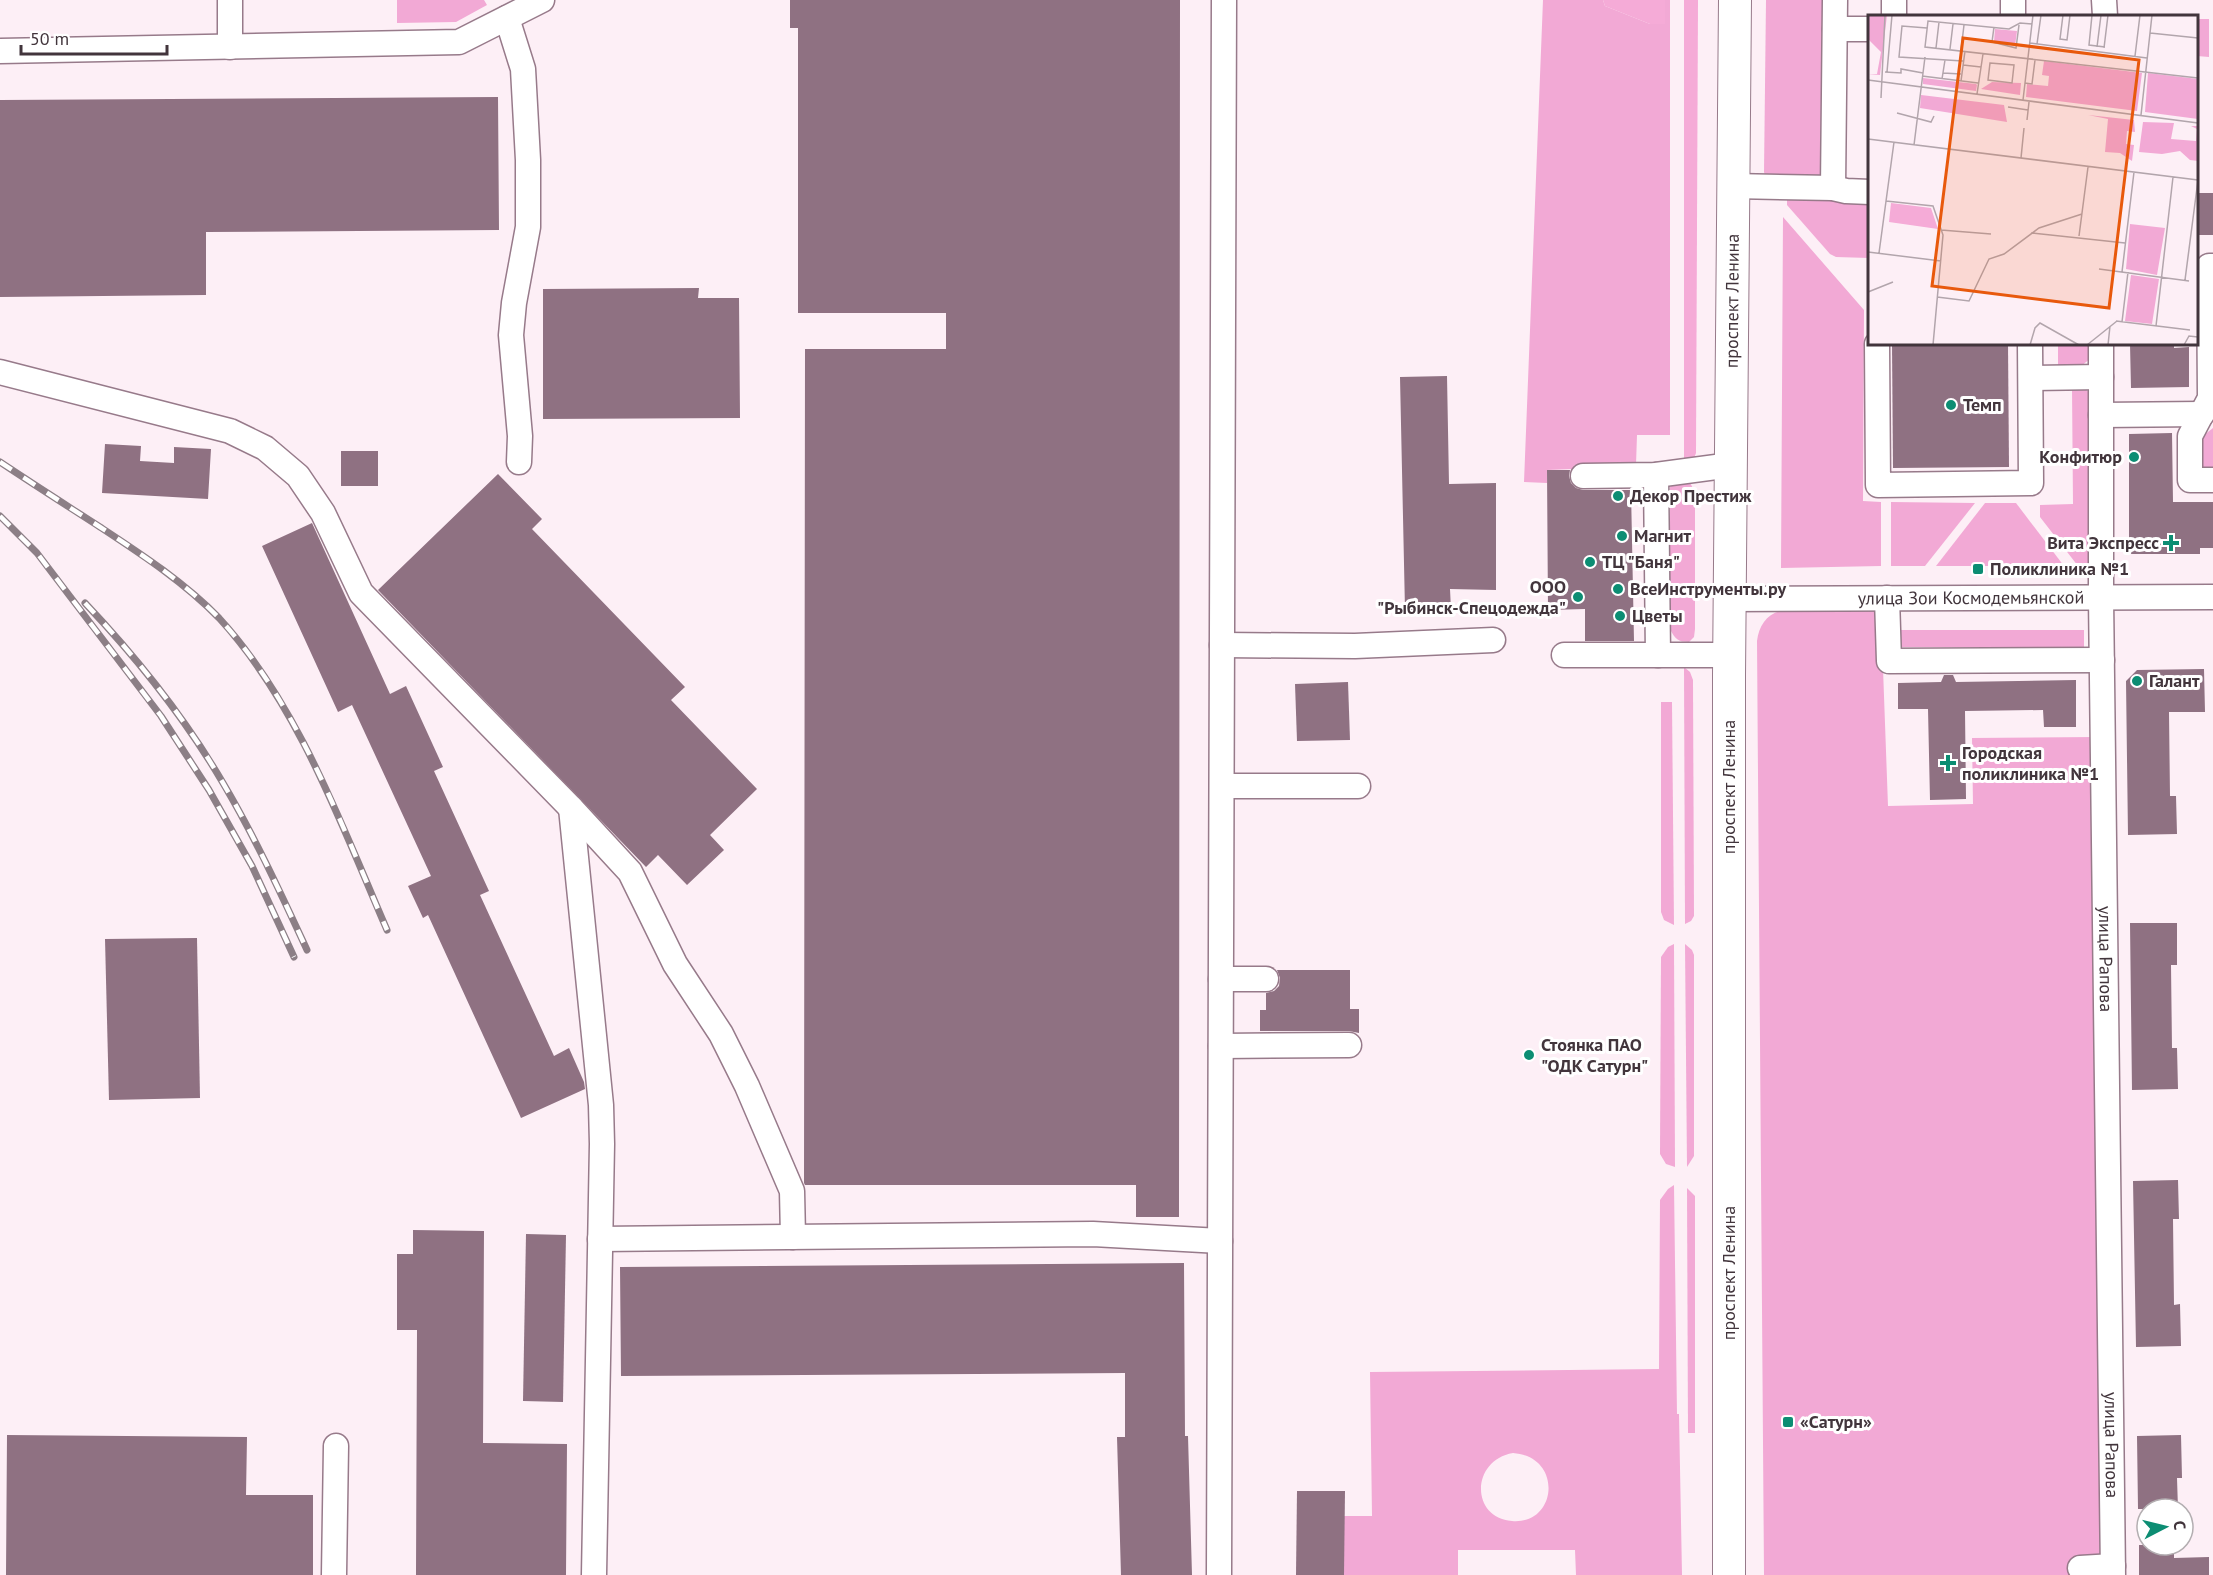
<svg xmlns="http://www.w3.org/2000/svg" width="2213" height="1575" font-family="'PT Sans',sans-serif">
	<style>
		.green { fill: #f2a9d5; fill-rule: evenodd }
		.forest { fill: #f5abd7 }
		.building { fill: #8f7182 }
		.lines { fill: none; stroke-linecap: round; stroke-linejoin: round }
		.minor-casing { stroke: #977a8a; stroke-width: 27 }
		.major-casing { stroke: #977a8a; stroke-width: 34 }
		.minor { stroke: #fff; stroke-width: 24 }
		.major { stroke: #fff; stroke-width: 32 }
		.rail-casing { stroke: #8c7f86; stroke-width: 7 }
		.rail { stroke: #fff; stroke-width: 4.5; stroke-dasharray: 14; stroke-linecap: butt }
		.poi-dot { fill: #0c8d73; stroke: #fff; stroke-width: 2 }
		.labels { text-anchor: middle; stroke-width: 6; stroke-linejoin: round; paint-order: stroke }
		.street-label { font-size: 18px; fill: #42353c; stroke: #fff }
		.poi-label { font-size: 18px; font-weight: bold; fill: #42353c; stroke: #fff; text-anchor: start }
		.inset-road { fill: none; stroke: #b2a5ac; stroke-width: 1.5 }
		.view { fill: #e8590c; fill-opacity: 0.15; stroke: #e8590c; stroke-width: 3 }
		.inset-edge { fill: none; stroke: #42353c; stroke-width: 3 }
	</style>
	<rect width="100%" height="100%" fill="#fdeff6"/>
	<g class="green">
		<path d="M 397,0 L 484,0 L 487,5 L 456,22 L 397,23 Z"/>
		<path d="M 1543,0 L 1603,0 L 1605,6 L 1650,24 L 1665,24 L 1665,0 L 1670,0 L 1670,435 L 1637,435 L 1636,465 L 1575,465 L 1572,469 L 1547,470 L 1547,483 L 1524,482 Z"/>
		<path d="M 1766,0 L 1827,0 L 1824,172 L 1820,177 L 1766,178 L 1764,172 Z"/>
		<path d="M 2197,19 L 2209,19 L 2209,57 L 2197,56 Z"/>
		<path d="M 1787,196 L 1869,197 L 1869,258 L 1836,257 L 1830,254 L 1787,205 Z"/>
		<path d="M 1783,217 L 1864,310 L 1863,501 L 1881,502 L 1881,566 L 1781,568 Z"/>
		<path d="M 2058,344 L 2093,344 L 2091,358 L 2080,367 L 2058,367 Z"/>
		<path d="M 2072,388 L 2084,388 L 2092,395 L 2094,566 L 2078,566 L 2040,517 L 2040,505 L 2073,504 Z"/>
		<path d="M 2213,428 L 2213,472 L 2199,472 L 2199,439 Z"/>
		<path d="M 1689,481 L 1695,492 L 1695,629 L 1694,637 L 1689,642 C 1678,642 1675,639 1670,629 L 1670,487 L 1676,482 Z"/>
		<path d="M 1891,502 L 1975,503 L 1925,566 L 1891,566 Z"/>
		<path d="M 1985,503 L 2016,503 L 2064,566 L 1936,566 Z"/>
		<path d="M 1878,610 L 1882,641 L 1888,806 L 1973,804 L 1972,738 L 2097,737 L 2105,1575 L 1764,1575 L 1757,641 C 1759,626 1766,615 1780,611 Z"/>
		<path d="M 1893,630 L 2084,630 L 2084,647 L 1900,647 Z"/>
		<path d="M 1684,667 L 1690,672 L 1693,680 L 1694,916 L 1691,921 L 1685,924 Z"/>
		<path d="M 1661,702 L 1672,702 L 1674,925 L 1664,920 L 1661,912 Z"/>
		<path d="M 1674,944 L 1675,1167 L 1666,1164 L 1660,1154 L 1661,957 L 1668,947 Z"/>
		<path d="M 1685,944 L 1692,950 L 1694,955 L 1694,1156 L 1687,1167 Z"/>
		<path d="M 1674,1185 L 1677,1414 L 1679,1414 L 1682,1575 L 1576,1575 L 1575,1550 L 1458,1550 L 1458,1575 L 1344,1575 L 1344,1516 L 1372,1516 L 1370,1372 L 1659,1369 L 1660,1200 L 1668,1189 ZM 1513,1453 C 1564,1457 1557,1525 1512,1521 C 1470,1518 1471,1460 1513,1453 Z"/>
		<path d="M 1687,1188 L 1695,1196 L 1695,1433 L 1688,1433 Z"/>
	</g>
	<g class="forest">
		<path d="M 1603,0 L 1665,0 L 1665,24 L 1650,24 L 1605,6 Z"/>
		<path d="M 1684,0 L 1698,0 L 1696,453 L 1693,461 L 1684,466 Z"/>
	</g>
	<g class="building">
		<path d="M 790,0 L 1180,0 L 1179,1217 L 1136,1217 L 1136,1185 L 805,1185 L 804,1183 L 805,349 L 946,349 L 946,313 L 798,313 L 798,28 L 790,28 Z"/>
		<path d="M 498,97 L 499,230 L 206,232 L 206,295 L 0,297 L 0,100 Z"/>
		<rect x="2196" y="193" width="17" height="42"/>
		<path d="M 699,288 L 698,298 L 739,298 L 740,418 L 543,419 L 543,289 Z"/>
		<path d="M 1892,344 L 2008,344 L 2009,467 L 1893,468 Z"/>
		<path d="M 2130,344 L 2174,344 L 2174,348 L 2189,347 L 2189,387 L 2131,388 Z"/>
		<path d="M 1447,376 L 1449,484 L 1496,483 L 1496,590 L 1450,589 L 1451,610 L 1405,610 L 1400,377 Z"/>
		<path d="M 2172,433 L 2173,502 L 2213,502 L 2213,548 L 2200,548 L 2200,554 L 2129,554 L 2129,434 Z"/>
		<path d="M 105,444 L 141,446 L 140,461 L 174,463 L 174,447 L 211,449 L 208,499 L 102,493 Z"/>
		<rect x="341" y="451" width="37" height="35"/>
		<path d="M 1547,470 L 1570,470 L 1569,476 L 1571,483 L 1576,488 L 1583,490 L 1631,490 L 1634,641 L 1585,641 L 1585,609 L 1548,610 Z"/>
		<path d="M 498,474 L 542,519 L 532,529 L 685,687 L 671,700 L 757,789 L 710,835 L 724,850 L 687,885 L 658,855 L 646,867 L 378,590 Z"/>
		<path d="M 312,523 L 390,694 L 406,686 L 443,767 L 434,771 L 489,891 L 480,895 L 554,1056 L 569,1048 L 584,1082 L 585,1089 L 521,1118 L 428,915 L 423,918 L 408,886 L 431,876 L 352,705 L 338,712 L 262,546 Z"/>
		<path d="M 2204,669 L 2205,712 L 2169,712 L 2170,796 L 2176,796 L 2177,834 L 2128,835 L 2126,681 L 2137,670 Z"/>
		<path d="M 1944,675 L 1953,675 L 1956,682 L 2076,680 L 2076,727 L 2044,727 L 2043,710 L 1965,711 L 1966,799 L 1930,800 L 1928,709 L 1898,709 L 1898,683 L 1941,682 Z"/>
		<path d="M 1348,682 L 1350,740 L 1297,741 L 1295,684 Z"/>
		<path d="M 2130,923 L 2177,923 L 2177,965 L 2171,965 L 2172,1048 L 2177,1048 L 2178,1089 L 2132,1090 Z"/>
		<path d="M 197,938 L 200,1098 L 109,1100 L 105,939 Z"/>
		<path d="M 1277,970 L 1350,970 L 1350,1009 L 1359,1009 L 1359,1033 L 1349,1031 L 1260,1031 L 1260,1010 L 1266,1010 L 1266,993 L 1274,991 L 1279,986 L 1280,978 Z"/>
		<path d="M 2178,1180 L 2179,1219 L 2173,1219 L 2174,1305 L 2180,1304 L 2181,1346 L 2136,1347 L 2133,1181 Z"/>
		<path d="M 413,1230 L 484,1231 L 483,1443 L 567,1444 L 566,1575 L 416,1575 L 417,1330 L 397,1330 L 397,1254 L 413,1254 Z"/>
		<path d="M 526,1234 L 566,1235 L 563,1402 L 523,1401 Z"/>
		<path d="M 1184,1263 L 1185,1436 L 1188,1436 L 1192,1575 L 1121,1575 L 1117,1437 L 1125,1437 L 1125,1373 L 621,1376 L 620,1267 Z"/>
		<path d="M 7,1435 L 247,1437 L 246,1495 L 313,1495 L 313,1575 L 6,1575 Z"/>
		<path d="M 2181,1435 L 2182,1478 L 2177,1478 L 2178,1509 L 2138,1509 L 2137,1436 Z"/>
		<path d="M 1297,1491 L 1345,1491 L 1344,1575 L 1296,1575 Z"/>
		<path d="M 2139,1545 L 2174,1545 L 2174,1558 L 2209,1557 L 2209,1575 L 2139,1575 Z"/>
	</g>
	<g class="lines">
		<g class="minor-casing">
			<g id="minor">
				<path d="M 1894,0 L 1894,16"/>
				<path d="M 2013,0 L 2013,16"/>
				<path d="M 2104,0 L 2105,16"/>
				<path d="M 507,18 L 523,69 L 528,160 L 528,227 L 514,303 L 511,335 L 520,436 L 519,462"/>
				<path d="M 1835,29 L 1870,29"/>
				<path d="M 230,47 L 230,0"/>
				<path d="M 0,51 L 459,42 L 542,0"/>
				<path d="M 1733,186 L 1833,188 L 1846,191 L 1870,192"/>
				<path d="M 1833,188 L 1835,0"/>
				<path d="M 2213,266 L 2209,266 L 2210,398 L 2190,436 L 2190,480 L 2213,480"/>
				<path d="M 1877,344 L 1878,485 L 2031,483 L 2030,344"/>
				<path id="s1" d="M 2101,344 L 2101,597 L 2113,1575"/>
				<path d="M 0,372 L 230,431 L 265,448 L 298,476 L 323,513 L 361,593 L 571,808 L 630,872 L 675,964 L 721,1034 L 747,1086 L 792,1191 L 793,1237"/>
				<path d="M 2031,378 L 2101,377"/>
				<path d="M 2101,415 L 2202,414"/>
				<path d="M 1656,475 L 1658,655"/>
				<path d="M 1583,476 L 1656,475 L 1731,465"/>
				<path d="M 1887,598 L 1889,661 L 2102,660"/>
				<path id="s2" d="M 1729,599 L 2213,597"/>
				<path d="M 1222,645 L 1355,646 L 1493,640"/>
				<path d="M 1564,655 L 1729,655"/>
				<path d="M 1222,786 L 1358,786"/>
				<path d="M 571,808 L 601,1105 L 602,1144 L 594,1575"/>
				<path d="M 1221,979 L 1266,979"/>
				<path d="M 1221,1046 L 1349,1045"/>
				<path d="M 600,1239 L 1093,1234 L 1220,1241"/>
				<path d="M 2080,1568 L 2113,1566"/>
				<path d="M 334,1575 L 336,1446"/>
				<path d="M 1219,1575 L 1224,0"/>
			</g>
		</g>
		<g class="major-casing">
			<g id="major">
				<path id="s3" d="M 1729,1575 L 1729,676 L 1735,0"/>
			</g>
		</g>
		<use href="#minor" class="minor"/>
		<use href="#major" class="major"/>
		<g class="rail-casing">
			<g id="rail">
				<path d="M 0,462 C 33,484 66,505 100,527 C 141,554 184,582 219,618 C 298,704 341,824 387,930"/>
				<path d="M 0,516 L 37,553 L 161,716 L 209,790 L 252,866 L 294,957"/>
				<path d="M 85,603 C 137,658 185,718 223,783 C 255,837 281,894 307,950"/>
			</g>
		</g>
		<use href="#rail" class="rail"/>
	</g>
	<g class="poi-dot">
		<circle cx="1951" cy="405" r="6"/>
		<circle cx="2134" cy="457" r="6"/>
		<circle cx="1618" cy="496" r="6"/>
		<circle cx="1622" cy="536" r="6"/>
		<path d="M2168 534h6v6h6v6h-6v6h-6v-6h-6v-6h6z"/>
		<circle cx="1590" cy="562" r="6"/>
		<rect x="1972" y="563" width="12" height="12" rx="3"/>
		<circle cx="1618" cy="589" r="6"/>
		<circle cx="1578" cy="597" r="6"/>
		<circle cx="1620" cy="616" r="6"/>
		<circle cx="2137" cy="681" r="6"/>
		<path d="M1945 754h6v6h6v6h-6v6h-6v-6h-6v-6h6z"/>
		<circle cx="1529" cy="1055" r="6"/>
		<rect x="1782" y="1416" width="12" height="12" rx="3"/>
	</g>
	<g class="labels">
		<g class="street-label">
			<text dy="6" stroke="none"><textPath href="#s3" startOffset="1274">проспект Ленина</textPath></text>
			<text dy="6" stroke="none"><textPath href="#s2" startOffset="242">улица Зои Космодемьянской</textPath></text>
			<text transform="translate(1729 787) rotate(-90)" y="6">проспект Ленина</text>
			<text dy="6" stroke="none"><textPath href="#s1" startOffset="615">улица Рапова</textPath></text>
			<text transform="translate(1729 1273) rotate(-90)" y="6">проспект Ленина</text>
			<text dy="6" stroke="none"><textPath href="#s1" startOffset="1101">улица Рапова</textPath></text>
		</g>
		<g class="poi-label">
			<text x="1963" y="411">Темп</text>
			<text x="2122" y="463" text-anchor="end">Конфитюр</text>
			<text x="1630" y="502">Декор Престиж</text>
			<text x="1634" y="542">Магнит</text>
			<text x="2159" y="549" text-anchor="end">Вита Экспресс</text>
			<text x="1602" y="568">ТЦ "Баня"</text>
			<text x="1990" y="575">Поликлиника №1</text>
			<text x="1566" y="593" text-anchor="end">ООО<tspan x="1566" dy="21">"Рыбинск-Спецодежда"</tspan></text>
			<text x="1630" y="595">ВсеИнструменты.ру</text>
			<text x="1632" y="622">Цветы</text>
			<text x="2149" y="687">Галант</text>
			<text x="1962" y="759">Городская<tspan x="1962" dy="21">поликлиника №1</tspan></text>
			<text x="1541" y="1051">Стоянка ПАО<tspan x="1541" dy="21">"ОДК Сатурн"</tspan></text>
			<text x="1800" y="1428">«Сатурн»</text>
		</g>
	</g>
	<g transform="translate(1868 15)">
		<rect width="330" height="330" fill="#fdeff6"/>
		<path d="M 0,0 L 19,0 L 12,60 L 0,59 L 9,59 L 13,37 L 0,24 ZM 127,14 L 149,16 L 147,31 L 126,27 ZM 176,46 L 274,58 L 269,96 L 158,82 L 159,69 L 180,71 L 181,61 L 174,60 ZM 280,58 L 330,64 L 330,104 L 277,97 ZM 55,63 L 108,69 L 109,70 L 108,76 L 55,69 ZM 124,67 L 153,68 L 152,80 L 113,74 ZM 53,80 L 136,90 L 139,107 L 52,93 ZM 220,100 L 266,105 L 267,117 L 259,116 L 258,129 L 266,130 L 264,146 L 252,138 L 237,137 L 240,104 ZM 275,107 L 306,108 L 303,124 L 328,126 L 329,114 L 323,111 L 330,111 L 330,146 L 322,145 L 312,136 L 294,139 L 271,137 ZM 262,209 L 297,213 L 289,260 L 258,254 ZM 263,260 L 291,264 L 284,309 L 257,306 Z" fill="#f2a9d5"/>
		<path d="M 23,188 L 63,193 L 70,214 L 21,207 Z" fill="#f5abd7"/>
		<path class="inset-road" d="M 195,0 L 192,24 L 199,25 L 202,0M 224,0 L 221,30 L 237,32M 164,9 L 152,8 L 141,14 L 60,6 L 57,32 L 330,63M 126,12 L 124,27 L 148,33 L 151,10M 59,13 L 34,11 L 31,42 L 95,46M 282,18 L 330,23M 162,28 L 279,43M 169,29 L 173,0M 229,32 L 233,0M 68,33 L 71,7M 236,33 L 240,0M 82,34 L 85,9M 93,35 L 96,10M 267,41 L 272,0M 122,48 L 146,50 L 144,68 L 120,65 ZM 95,50 L 113,52M 17,57 L 33,58 L 33,54 L 55,58M 19,57 L 24,0M 75,58 L 93,59M 54,61 L 110,68M 74,64 L 77,45M 0,65 L 330,108M 93,66 L 97,36M 157,68 L 164,69 L 167,45M 109,79 L 115,39M 13,83 L 17,0M 155,85 L 165,0M 140,92 L 160,95M 29,98 L 63,107 L 66,101M 273,100 L 284,0M 159,105 L 161,87M 0,124 L 330,165M 46,130 L 57,42M 153,143 L 156,113M 18,186 L 65,191 L 75,220 L 65,330M 73,215 L 123,219M 163,218 L 257,228M 211,221 L 220,152M 0,237 L 73,246M 11,238 L 26,127M 231,254 L 321,266M 254,257 L 266,157M 317,265 L 330,165M 0,277 L 25,267M 69,282 L 101,286 L 121,244 L 136,239 L 171,213 L 214,199M 248,306 L 322,315M 254,307 L 260,257M 288,311 L 305,162M 162,330 L 167,313 L 172,308 L 211,330M 219,330 L 249,306M 240,330 L 242,311M 316,330 L 321,321 L 330,322"/>
		<path class="view" d="M 95,23 L 271,45 L 241,293 L 64,271 Z"/>
		<rect width="330" height="330" class="inset-edge"/>
	</g>
	<g transform="translate(2165 1527) rotate(83)"><circle r="28" fill="#ffffff" stroke="#b3aeb1" stroke-width="1.5"/>
	<path d="M0-4.5L10 22L0 15L-10 22Z" fill="#0c8d73"/>
	<text y="-9" font-size="16" font-weight="bold" text-anchor="middle" fill="#42353c">С</text>
	</g>
	<path d="M21 45v9h146v-9" fill="none" stroke="#42353c" stroke-width="3"/>
	<text x="30" y="45" font-size="18" fill="#42353c" stroke="#ffffff" stroke-width="4.5" paint-order="stroke">50 m</text>
</svg>
